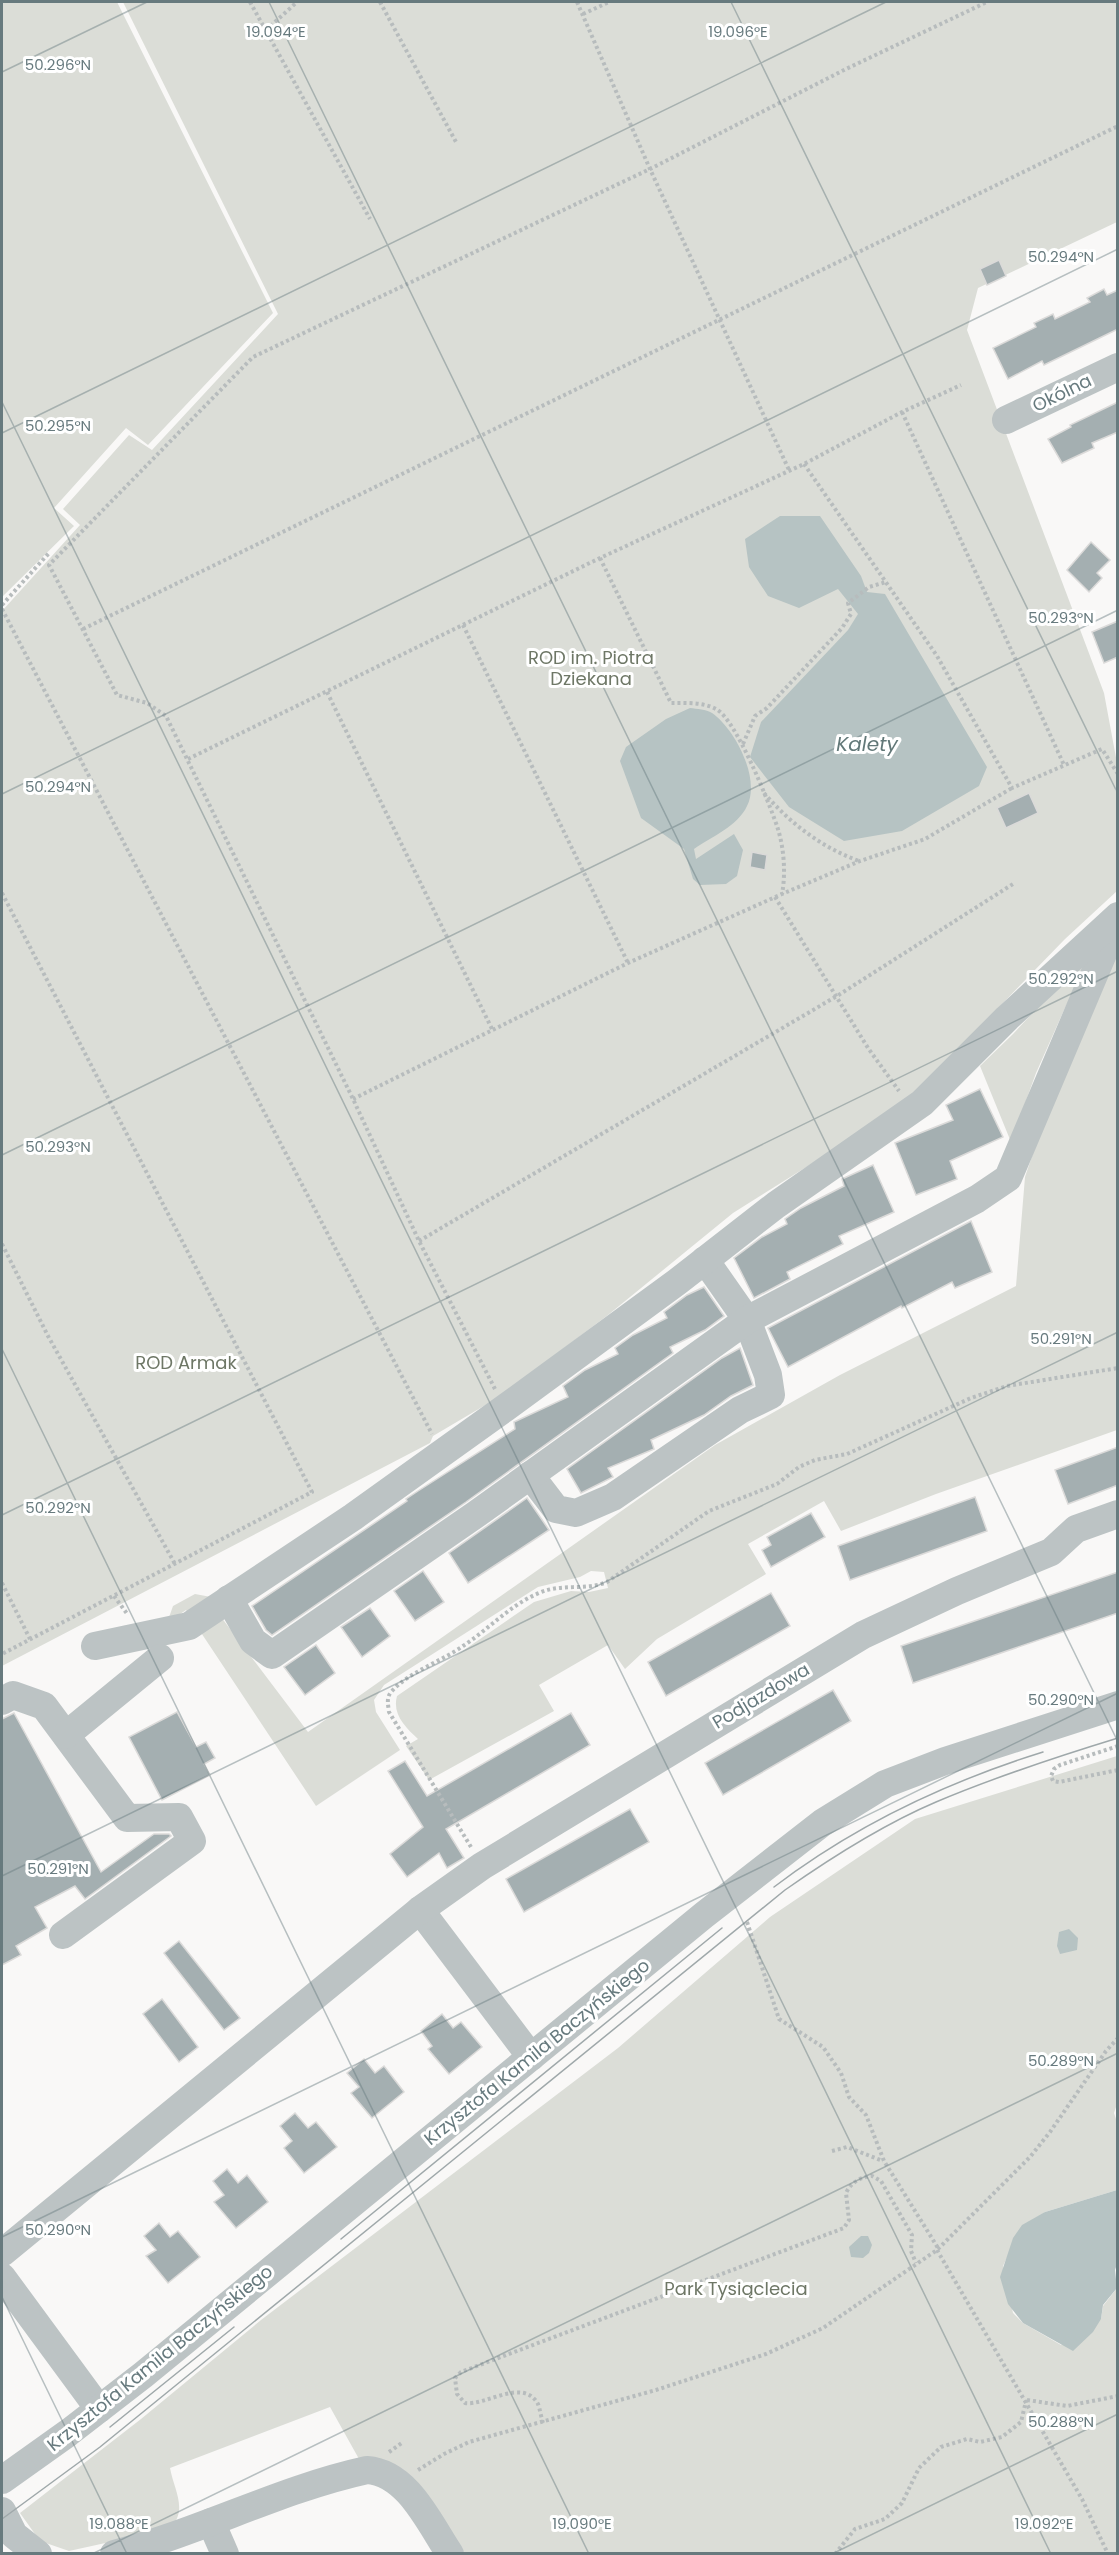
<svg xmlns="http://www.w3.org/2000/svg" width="1119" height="2555" font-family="Poppins,sans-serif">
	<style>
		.green { fill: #dbddd7 }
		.water { fill: #b6c3c3 }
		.building { fill: #a4afb1; stroke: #dbdad9; stroke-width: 1.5 }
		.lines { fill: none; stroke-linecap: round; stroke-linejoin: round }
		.path { stroke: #b7bcbd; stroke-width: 4; stroke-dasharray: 3 3; stroke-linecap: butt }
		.minor { stroke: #bcc3c4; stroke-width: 28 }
		.tram { stroke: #9fa8aa; stroke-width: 1.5 }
		.ticks { fill: none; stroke: #677a7e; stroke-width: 1.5; stroke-opacity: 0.45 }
		.labels { text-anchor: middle; stroke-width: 6; stroke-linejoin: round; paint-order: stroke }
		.street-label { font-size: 18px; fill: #677a7e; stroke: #fff }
		.park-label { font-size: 18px; fill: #6e7766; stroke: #fff }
		.water-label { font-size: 20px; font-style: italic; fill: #627878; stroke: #fff }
		.ticks-label { font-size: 15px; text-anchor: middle; fill: #677a7e; stroke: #fff; stroke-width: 6; stroke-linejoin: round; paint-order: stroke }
	</style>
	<rect width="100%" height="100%" fill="#f9f8f7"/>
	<g class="green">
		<path d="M 2,2 L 117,2 L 273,313 L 148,445 L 126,428 L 54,508 L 74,526 L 2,597 Z"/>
		<path d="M 123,2 L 1117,2 L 1117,222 L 978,288 L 967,330 L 1104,693 L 1117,763 L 1117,785 L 1115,790 L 1118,794 L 1117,891 L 1065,939 L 902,1107 L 733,1213 L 608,1315 L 499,1397 L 433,1436 L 430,1443 L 2,1666 L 2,611 L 80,525 L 63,509 L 129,435 L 152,450 L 278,314 Z"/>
		<path d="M 1117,944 L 1117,1430 L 936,1494 L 841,1531 L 824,1501 L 748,1544 L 766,1574 L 657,1639 L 625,1669 L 608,1645 L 539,1685 L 554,1711 L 429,1780 L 406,1746 L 418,1739 C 405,1727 392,1714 397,1696 L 534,1602 L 571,1591 L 589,1592 L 608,1588 L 604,1572 L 591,1571 L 580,1577 L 538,1587 L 384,1685 L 374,1700 L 376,1712 L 400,1750 L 316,1806 L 186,1610 L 167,1623 L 173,1606 L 195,1594 L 211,1597 L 218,1613 L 308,1732 L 715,1445 L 840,1375 L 1016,1286 L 1025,1177 L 1068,1049 Z"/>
		<path d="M 1096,945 L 1064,1010 L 1036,1073 L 1011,1142 L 980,1066 L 1013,1034 Z"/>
		<path d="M 1117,1756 L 1118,2101 L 1114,2113 L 1118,2125 L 1117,2190 L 1045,2212 L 1009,2253 L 1003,2266 L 1013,2313 L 1023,2323 L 1061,2345 L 1101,2319 L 1103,2306 L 1117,2288 L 1117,2553 L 460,2553 L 359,2459 L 330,2407 L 170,2468 C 174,2490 189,2511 169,2529 L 69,2551 L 40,2541 L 20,2513 L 141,2419 L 261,2320 L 618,2048 L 770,1917 L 915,1819 Z"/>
	</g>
	<g class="water">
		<path d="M 780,516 L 820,516 L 861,576 L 867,592 L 885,594 L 987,767 L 979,786 L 902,831 L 844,841 L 789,807 L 750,757 L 761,722 L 848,630 L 858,614 L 838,589 L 799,608 L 768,596 L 749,567 L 745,539 Z"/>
		<path d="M 690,708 C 697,709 706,709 712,713 C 735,729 761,779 747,806 C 738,826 711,837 694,849 L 696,859 L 734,834 L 743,850 L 737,876 L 726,884 L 700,885 L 693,879 L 684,849 L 641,818 L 620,761 L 626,747 L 666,719 Z"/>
		<path d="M 1069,1929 L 1078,1938 L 1077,1950 L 1060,1954 L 1057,1946 L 1059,1932 Z"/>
		<path d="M 1117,2190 L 1118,2261 L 1115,2270 L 1117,2288 L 1103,2305 L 1101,2319 L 1093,2332 L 1073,2351 L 1023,2323 L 1008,2304 L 1000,2277 L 1013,2238 L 1022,2225 L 1045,2212 Z"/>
		<path d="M 861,2236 L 868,2236 L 872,2245 L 869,2253 L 863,2258 L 851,2257 L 849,2247 Z"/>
	</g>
	<g class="building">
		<path d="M 999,260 L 1006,276 L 987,285 L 980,269 Z"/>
		<path d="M 1104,289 L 1107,295 L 1118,290 L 1118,329 L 1044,365 L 1042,361 L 1008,379 L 993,348 L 1036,327 L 1034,323 L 1053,314 L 1055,319 L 1090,302 L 1087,298 Z"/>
		<path d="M 1118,402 L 1118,432 L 1092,443 L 1094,448 L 1062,463 L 1048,439 L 1071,427 L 1070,425 Z"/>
		<path d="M 1091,542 L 1110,560 L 1097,573 L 1102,578 L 1089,592 L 1067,570 Z"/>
		<path d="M 1118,621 L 1118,657 L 1104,663 L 1092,632 Z"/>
		<path d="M 1029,793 L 1038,813 L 1006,828 L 997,808 Z"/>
		<path d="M 752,852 L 767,855 L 765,870 L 750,867 Z"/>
		<path d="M 980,1089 L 1003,1137 L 950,1161 L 957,1179 L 916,1195 L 895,1143 L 953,1120 L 946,1105 Z"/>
		<path d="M 873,1165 L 894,1212 L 839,1236 L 843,1244 L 787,1272 L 790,1279 L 754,1298 L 734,1258 L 762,1237 L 787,1224 L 785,1219 L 801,1208 L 844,1186 L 842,1179 Z"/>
		<path d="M 971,1221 L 992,1272 L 955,1288 L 952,1282 L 902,1308 L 901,1306 L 788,1367 L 768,1328 Z"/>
		<path d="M 704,1287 L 724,1316 L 705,1330 L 670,1347 L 673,1353 L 466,1502 L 272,1635 L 266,1630 L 252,1606 L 407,1501 L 406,1499 L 418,1491 L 515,1429 L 514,1422 L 568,1397 L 563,1386 L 585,1370 L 618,1354 L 615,1348 L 633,1335 L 667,1318 L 664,1312 L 687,1295 Z"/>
		<path d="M 740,1348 L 753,1385 L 731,1396 L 704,1415 L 651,1440 L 654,1449 L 608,1468 L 613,1477 L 581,1493 L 567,1469 L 722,1358 Z"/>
		<path d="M 1118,1447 L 1118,1485 L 1068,1504 L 1055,1470 Z"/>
		<path d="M 975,1497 L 987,1531 L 850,1580 L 838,1546 Z"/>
		<path d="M 527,1498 L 549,1530 L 468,1583 L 449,1553 Z"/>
		<path d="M 811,1513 L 825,1537 L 771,1567 L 762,1550 L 771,1545 L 767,1537 Z"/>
		<path d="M 423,1571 L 444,1602 L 415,1621 L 394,1591 Z"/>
		<path d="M 1118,1572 L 1118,1613 L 913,1683 L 901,1646 Z"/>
		<path d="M 771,1593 L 790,1626 L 666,1696 L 648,1662 Z"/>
		<path d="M 370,1608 L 390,1636 L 362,1657 L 341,1627 Z"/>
		<path d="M 316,1645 L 335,1673 L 305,1695 L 284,1667 Z"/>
		<path d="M 833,1690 L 851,1721 L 723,1795 L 705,1763 Z"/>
		<path d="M 177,1712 L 196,1747 L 206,1742 L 215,1758 L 204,1764 L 210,1775 L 162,1800 L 129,1737 Z"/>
		<path d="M 14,1713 L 101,1872 L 154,1834 L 169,1834 L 171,1836 L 85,1899 L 75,1886 L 35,1907 L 47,1928 L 16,1946 L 21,1955 L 2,1965 L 2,1719 Z"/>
		<path d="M 571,1713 L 590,1745 L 446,1829 L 464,1858 L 447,1868 L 439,1853 L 407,1877 L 390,1854 L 423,1827 L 388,1771 L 405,1761 L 427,1796 Z"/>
		<path d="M 630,1809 L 649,1842 L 524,1912 L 506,1879 Z"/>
		<path d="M 179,1941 L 240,2018 L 224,2030 L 164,1953 Z"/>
		<path d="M 162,1999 L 198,2047 L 179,2062 L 143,2014 Z"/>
		<path d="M 442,2014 L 453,2028 L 461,2022 L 482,2047 L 449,2074 L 428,2049 L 432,2046 L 421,2031 Z"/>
		<path d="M 364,2059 L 375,2073 L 384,2066 L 404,2092 L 372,2118 L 351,2093 L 359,2087 L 347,2073 Z"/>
		<path d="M 295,2113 L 308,2128 L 316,2122 L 337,2147 L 304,2173 L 284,2148 L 292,2141 L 280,2126 Z"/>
		<path d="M 227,2169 L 238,2183 L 247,2175 L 268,2202 L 236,2228 L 214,2202 L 224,2195 L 213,2181 Z"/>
		<path d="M 159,2223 L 170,2237 L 178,2231 L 200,2257 L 168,2283 L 146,2256 L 156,2250 L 144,2236 Z"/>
	</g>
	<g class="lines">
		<g class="path">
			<path d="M 250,2 L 370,219"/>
			<path d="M 380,2 L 456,142"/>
			<path d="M 577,2 L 650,169 L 789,470"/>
			<path d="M 583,14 L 609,2"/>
			<path d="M 266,30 L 297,2"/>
			<path d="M 902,412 L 1064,765"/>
			<path d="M 804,464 L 937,656 L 1012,788 L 1102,749 L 1118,774"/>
			<path d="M 600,558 L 671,703 C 686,703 703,702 716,709 C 736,719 769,803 777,826 C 784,847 786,873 782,894"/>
			<path d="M 2,605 L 49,553"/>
			<path d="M 2,609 L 432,1434"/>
			<path d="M 463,625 L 628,963"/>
			<path d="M 83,629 L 1118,126"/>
			<path d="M 327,692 L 492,1029"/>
			<path d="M 743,744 L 755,716 L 767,708 L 842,628 L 851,614 L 848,603 L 869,587 L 886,582"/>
			<path d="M 188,759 L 600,558 L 804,464 L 902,412 L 961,385"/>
			<path d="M 764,793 C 791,824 821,847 859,861"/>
			<path d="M 2,893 L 312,1492 L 2,1654"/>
			<path d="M 775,897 L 868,1048 L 899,1091"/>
			<path d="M 353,1099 L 628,963 L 782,894 L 860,861 L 925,839 L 1012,788"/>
			<path d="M 419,1241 L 837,996 L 1013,884"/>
			<path d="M 2,1244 L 48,1336 L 175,1564"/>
			<path d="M 495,1389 L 419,1241 L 353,1099 L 166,716 L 147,703 L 117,695 L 49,565 L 253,357 L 650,169 L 846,69 L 987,2"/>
			<path d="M 2,1583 L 30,1639"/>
			<path d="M 114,1596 L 128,1615"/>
			<path d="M 1118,1746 L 1060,1765 L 1054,1769 L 1051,1776 L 1053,1781 L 1059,1782 L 1118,1770"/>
			<path d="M 471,1847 L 389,1712 C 388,1704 386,1697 392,1691 C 409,1672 442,1661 463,1646 C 489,1629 510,1605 539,1593 C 561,1583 585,1591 607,1582 L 709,1511 L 777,1484 L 799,1467 L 815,1460 L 847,1454 L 971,1398 L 1007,1386 L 1118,1368"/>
			<path d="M 747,1922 L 779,2019 L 823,2047 L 841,2073 L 849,2097 L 866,2115 L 884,2161 L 938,2248"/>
			<path d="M 832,2151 L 847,2147 L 883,2161"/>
			<path d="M 937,2250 L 1082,2499 L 1108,2554"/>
			<path d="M 1027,2400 L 1067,2406 L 1118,2396"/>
			<path d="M 543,2423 C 541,2417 540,2409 538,2404 C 523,2377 486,2406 465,2403 L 457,2394 L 455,2378 L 461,2372 L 844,2228 L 849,2220 L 846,2193 C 851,2182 861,2177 872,2176 L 881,2181 L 912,2235 L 911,2251 L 916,2263"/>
			<path d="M 389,2452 L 403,2442"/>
			<path d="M 418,2470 L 444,2454 L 469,2442 L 656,2390 L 766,2354 L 823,2328 L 937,2250 L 1030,2157 L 1050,2132 L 1106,2051 L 1118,2038"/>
			<path d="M 835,2554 L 855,2529 L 885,2519 L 902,2503 L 919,2468 L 941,2447 L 967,2439 L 980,2442 L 1002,2437 L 1021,2422 L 1026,2401"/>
		</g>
		<g class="minor">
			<path d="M 1006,420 L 1118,367"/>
			<path d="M 530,1475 L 556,1509 L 576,1513 L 613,1497 L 740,1410 L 771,1395 L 768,1375 L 747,1320 L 705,1260"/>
			<path d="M 229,1599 L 253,1641 L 272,1655 L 475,1515 L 747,1320 L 977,1199 L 1008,1178 L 1116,923"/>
			<path d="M 95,1646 L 189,1626 L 353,1517 L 505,1408 L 677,1282 L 776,1205 L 922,1103 L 1007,1018 L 1118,916"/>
			<path d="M 2,1701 L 13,1695 L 44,1706 L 127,1818 L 179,1817 L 192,1841 L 63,1935"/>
			<path d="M 66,1735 L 160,1658"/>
			<path d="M 420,1910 L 531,2057"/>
			<path d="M 2,2253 L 420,1910 L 482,1866 L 863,1635 L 957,1591 L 1051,1552 L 1076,1529 L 1118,1514"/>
			<path d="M 2,2277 L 99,2409"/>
			<path d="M 2,2480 L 68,2433 L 143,2375 L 704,1915 L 822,1823 L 885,1784 L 945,1761 L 1118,1705"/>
			<path d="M 2,2511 L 14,2535 L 38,2554"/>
			<path d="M 211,2522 L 225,2554"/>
			<path d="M 114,2554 C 200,2532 280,2489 367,2470 C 408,2473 429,2523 450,2554"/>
		</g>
		<g class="tram">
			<path d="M 774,1887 C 854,1826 947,1782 1043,1752"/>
			<path d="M 341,2239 L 722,1928"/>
			<path d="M 110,2427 L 234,2327"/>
			<path d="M 2,2519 L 100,2447 L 785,1890 C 832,1857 882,1825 936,1802 C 995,1777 1056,1757 1118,1738"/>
		</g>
	</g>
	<path class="ticks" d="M 269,2 L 1118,1742M 731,2 L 1118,794M 2,72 L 147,2M 2,402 L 1051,2554M 2,433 L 886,2M 2,794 L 1118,249M 2,1155 L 1118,610M 2,1349 L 589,2554M 2,1515 L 1118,971M 2,1876 L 1118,1332M 2,2237 L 1118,1693M 2,2297 L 127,2554M 92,2554 L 1118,2053M 832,2554 L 1118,2414"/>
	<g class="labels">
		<g class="street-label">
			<text transform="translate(1062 393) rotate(-26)" y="6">Okólna</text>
			<text transform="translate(761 1696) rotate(-31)" y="6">Podjazdowa</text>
			<text transform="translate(537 2052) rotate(-39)" y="6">Krzysztofa Kamila Baczyńskiego</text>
			<text transform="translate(160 2358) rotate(-39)" y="6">Krzysztofa Kamila Baczyńskiego</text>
		</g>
		<g class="park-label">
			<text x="591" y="664">ROD im. Piotra<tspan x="591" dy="21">Dziekana</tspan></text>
			<text x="186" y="1369">ROD Armak</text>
			<text x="736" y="2295">Park Tysiąclecia</text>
		</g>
		<g class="water-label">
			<text x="867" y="751">Kalety</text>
		</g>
	</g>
	<g class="ticks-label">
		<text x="276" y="37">19.094°E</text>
		<text x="738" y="37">19.096°E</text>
		<text x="58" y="70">50.296°N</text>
		<text x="1061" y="262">50.294°N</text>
		<text x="58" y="431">50.295°N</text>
		<text x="1061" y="623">50.293°N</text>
		<text x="58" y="792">50.294°N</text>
		<text x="1061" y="984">50.292°N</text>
		<text x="58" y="1152">50.293°N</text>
		<text x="1061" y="1344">50.291°N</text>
		<text x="58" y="1513">50.292°N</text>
		<text x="1061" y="1705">50.290°N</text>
		<text x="58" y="1874">50.291°N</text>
		<text x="1061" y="2066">50.289°N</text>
		<text x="58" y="2235">50.290°N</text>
		<text x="1061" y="2427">50.288°N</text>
		<text x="119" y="2529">19.088°E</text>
		<text x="582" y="2529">19.090°E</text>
		<text x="1044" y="2529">19.092°E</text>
	</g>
	<rect width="1119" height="2555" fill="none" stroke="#677a7e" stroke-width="6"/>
</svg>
